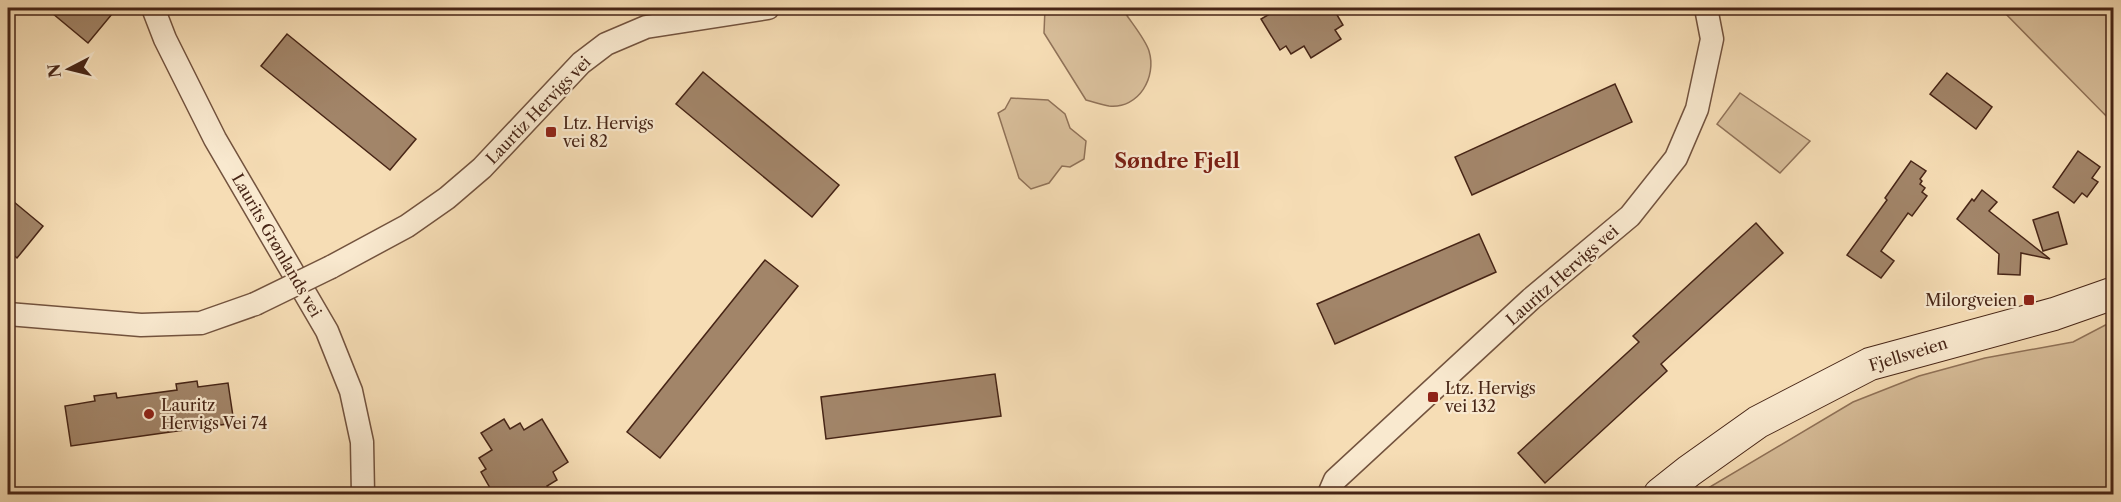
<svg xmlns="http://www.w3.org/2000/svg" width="2121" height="502" font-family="'Libre Caslon Text',serif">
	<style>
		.green { fill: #d8be9a; stroke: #907258; stroke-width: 1.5 }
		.building { fill: #a28569; stroke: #472516; stroke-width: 1.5 }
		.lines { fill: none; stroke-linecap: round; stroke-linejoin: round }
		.street-casing { stroke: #73533e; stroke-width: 25 }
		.secondary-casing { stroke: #472516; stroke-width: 34 }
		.street { stroke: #f9e9cf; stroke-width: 22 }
		.secondary { stroke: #f9e9cf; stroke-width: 32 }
		.street-bridge-casing { stroke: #73533e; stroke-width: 25; stroke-linecap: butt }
		.street-bridge { stroke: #f9e9cf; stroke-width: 22 }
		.poi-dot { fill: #8f2418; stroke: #f9e9cf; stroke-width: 2 }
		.labels { text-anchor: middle; stroke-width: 4.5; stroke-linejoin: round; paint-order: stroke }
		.street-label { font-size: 16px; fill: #472516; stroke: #f9e9cf }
		.poi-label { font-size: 16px; fill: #472516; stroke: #f9e9cf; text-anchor: start }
		.quarter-label { font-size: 20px; font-weight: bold; fill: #7a1f14; stroke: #f9e9cf }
	</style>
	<rect width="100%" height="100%" fill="#f6ddb5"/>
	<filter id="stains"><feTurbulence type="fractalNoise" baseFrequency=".00333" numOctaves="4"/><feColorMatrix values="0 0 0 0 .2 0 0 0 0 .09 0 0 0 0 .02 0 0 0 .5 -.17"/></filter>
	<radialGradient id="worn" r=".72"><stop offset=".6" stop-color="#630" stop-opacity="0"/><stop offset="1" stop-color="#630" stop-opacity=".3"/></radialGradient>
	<g class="green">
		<path d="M 1045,8 L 1122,8 C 1129,20 1145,38 1149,51 C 1157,77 1139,109 1109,106 C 1102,105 1094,102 1086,100 L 1044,33 Z"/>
		<path d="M 2000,8 L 2113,8 L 2113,123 Z"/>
		<path d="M 1740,93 L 1810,141 L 1780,173 L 1717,124 Z"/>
		<path d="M 1011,98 L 1048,100 L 1065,114 L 1070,128 L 1086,141 L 1084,159 L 1070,167 L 1062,166 L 1049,183 L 1031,189 L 1019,178 L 998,113 L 1005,109 Z"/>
		<path d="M 2113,321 L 2113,494 L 1698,494 L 1853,402 L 1919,376 L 1985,358 L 2073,342 Z"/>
	</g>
	<g class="building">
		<path d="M 46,8 L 117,8 L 88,43 Z"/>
		<path d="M 1263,8 L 1333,8 L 1343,25 L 1335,30 L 1341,39 L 1311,58 L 1304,46 L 1291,54 L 1286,46 L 1280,50 L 1261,19 L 1268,15 Z"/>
		<path d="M 287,34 L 416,139 L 390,170 L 261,66 Z"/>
		<path d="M 703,72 L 839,185 L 812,217 L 676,104 Z"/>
		<path d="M 1947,73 L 1992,107 L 1976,129 L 1930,94 Z"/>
		<path d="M 1615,84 L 1632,122 L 1472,195 L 1455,157 Z"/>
		<path d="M 2078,151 L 2100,167 L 2092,178 L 2098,182 L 2087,197 L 2082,193 L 2074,203 L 2053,187 Z"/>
		<path d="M 1911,161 L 1926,171 L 1920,179 L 1922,181 L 1920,184 L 1925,188 L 1922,192 L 1927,196 L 1912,216 L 1908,213 L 1881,251 L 1894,261 L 1881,278 L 1847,255 L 1887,200 L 1885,198 Z"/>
		<path d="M 1982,190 L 1997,202 L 1989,211 L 2050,259 L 2021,253 L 2020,275 L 1998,274 L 1999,254 L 1957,219 L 1972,199 L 1974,201 Z"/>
		<path d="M 8,197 L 43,226 L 17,258 L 8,250 Z"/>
		<path d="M 2058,212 L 2067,244 L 2043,251 L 2033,220 Z"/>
		<path d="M 1756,223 L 1783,253 L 1661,364 L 1667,371 L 1545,483 L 1518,453 L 1639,342 L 1633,336 Z"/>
		<path d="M 1479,234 L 1496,272 L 1335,344 L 1317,304 Z"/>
		<path d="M 765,260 L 798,286 L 660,458 L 627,432 Z"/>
		<path d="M 995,374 L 1001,416 L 826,439 L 821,397 Z"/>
		<path d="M 197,381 L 198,387 L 228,383 L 234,423 L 71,446 L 65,406 L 95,401 L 94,396 L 116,393 L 117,398 L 177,390 L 176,384 Z"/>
		<path d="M 504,419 L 510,429 L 520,423 L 524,430 L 542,419 L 568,462 L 553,472 L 557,480 L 547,486 L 553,495 L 494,495 L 481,472 L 486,469 L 479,458 L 492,450 L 481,433 Z"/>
	</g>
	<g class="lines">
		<g class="street-casing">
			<g id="street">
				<path d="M 153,8 L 165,39 L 215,139 L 327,331 L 351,391 L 362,442 L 363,494"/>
				<path d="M 331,267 L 407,226 L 447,198 L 482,168 L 581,63 L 606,44 L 646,27 L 768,8"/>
				<path d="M 8,314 L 141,325 L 201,323 L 255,304"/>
				<path d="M 1329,494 L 1335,480 L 1531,299 L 1630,216 L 1676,158 L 1697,109 L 1712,39 L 1706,8"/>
			</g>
		</g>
		<g class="secondary-casing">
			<path id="secondary" d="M 1660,494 L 1689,471 L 1758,422 L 1870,364 L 2054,314 L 2114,293"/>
		</g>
		<use href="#street" class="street"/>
		<use href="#secondary" class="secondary"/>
		<g class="street-bridge-casing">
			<path id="street-bridge" d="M 255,304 L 331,267"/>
		</g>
		<use href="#street-bridge" class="street-bridge"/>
	</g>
	<g class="poi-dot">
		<rect x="545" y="126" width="12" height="12" rx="3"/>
		<rect x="2023" y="294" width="12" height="12" rx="3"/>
		<rect x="1427" y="391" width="12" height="12" rx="3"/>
		<circle cx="149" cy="414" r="6"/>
	</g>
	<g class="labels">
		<g class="street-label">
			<text transform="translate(538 110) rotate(-46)" y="6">Laurtiz Hervigs vei</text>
			<text transform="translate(277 245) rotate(60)" y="6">Laurits Grønlands vei</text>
			<text transform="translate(1562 275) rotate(-41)" y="6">Lauritz Hervigs vei</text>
			<text transform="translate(1908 354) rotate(-17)" y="6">Fjellsveien</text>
		</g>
		<g class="poi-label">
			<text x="563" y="129">Ltz. Hervigs<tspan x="563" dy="18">vei 82</tspan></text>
			<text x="2017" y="306" text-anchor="end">Milorgveien</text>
			<text x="1445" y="394">Ltz. Hervigs<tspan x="1445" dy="18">vei 132</tspan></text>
			<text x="161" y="411">Lauritz<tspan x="161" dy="18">Hervigs Vei 74</tspan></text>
		</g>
		<g class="quarter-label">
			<text x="1177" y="168">Søndre Fjell</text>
		</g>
	</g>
	<rect width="2121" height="502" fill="none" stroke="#f6ddb5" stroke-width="30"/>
	<rect x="9" y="9" width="2103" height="484" fill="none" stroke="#472516" stroke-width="3"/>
	<rect x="15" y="15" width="2091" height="472" fill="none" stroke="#472516" stroke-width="1.5"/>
	<g transform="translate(69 69) rotate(263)" stroke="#f9e9cf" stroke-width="4.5" paint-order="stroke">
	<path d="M0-4.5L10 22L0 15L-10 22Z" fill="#472516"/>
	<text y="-9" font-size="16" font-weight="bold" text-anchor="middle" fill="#472516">N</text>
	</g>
	<rect width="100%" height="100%" filter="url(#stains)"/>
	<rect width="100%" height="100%" fill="url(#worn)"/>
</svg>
